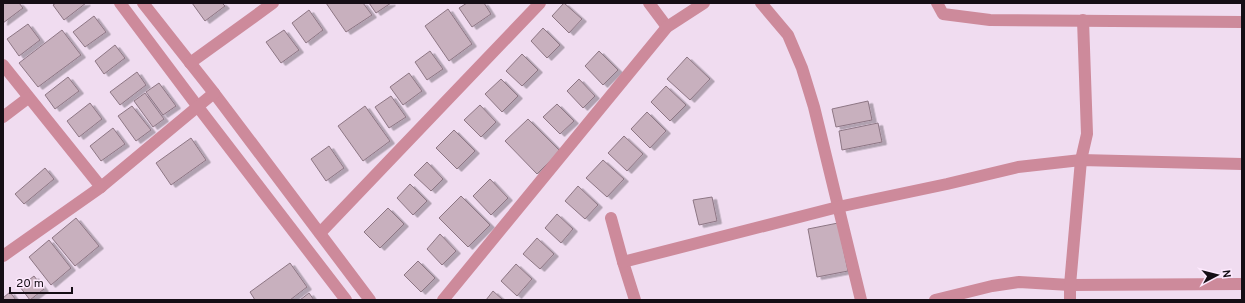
<svg xmlns="http://www.w3.org/2000/svg" width="1245" height="303" font-family="Overpass,sans-serif">
	<style>
		.building { fill: #c8b0be; stroke: #8d7684; filter: url(#shadow) }
		.lines { fill: none; stroke-linecap: round; stroke-linejoin: round }
		.minor { stroke: #cd8a9b; stroke-width: 12 }
	</style>
	<defs>
		<filter id="shadow"><feDropShadow dx="4.5" dy="2.5" stdDeviation="0" flood-color="#0004"/></filter>
	</defs>
	<rect width="100%" height="100%" fill="#f0dcf0"/>
	<g class="building">
		<path d="M 3,3 L 19,3 L 23,8 L 3,23 Z"/>
		<path d="M 56,3 L 86,3 L 64,20 L 53,5 Z"/>
		<path d="M 192,3 L 222,3 L 225,6 L 205,21 Z"/>
		<path d="M 326,3 L 363,3 L 372,15 L 346,32 Z"/>
		<path d="M 369,3 L 391,3 L 376,13 Z"/>
		<path d="M 467,3 L 484,3 L 491,14 L 472,27 L 459,8 Z"/>
		<path d="M 564,3 L 582,19 L 569,33 L 552,16 Z"/>
		<path d="M 448,9 L 472,44 L 449,61 L 425,26 Z"/>
		<path d="M 309,10 L 323,30 L 306,43 L 292,23 Z"/>
		<path d="M 94,16 L 106,32 L 85,47 L 73,32 Z"/>
		<path d="M 28,24 L 40,40 L 19,56 L 7,39 Z"/>
		<path d="M 543,28 L 560,45 L 547,58 L 531,41 Z"/>
		<path d="M 62,30 L 81,55 L 38,87 L 19,63 Z"/>
		<path d="M 284,30 L 299,50 L 281,63 L 266,42 Z"/>
		<path d="M 115,45 L 125,58 L 104,74 L 95,61 Z"/>
		<path d="M 430,51 L 443,69 L 427,80 L 415,62 Z"/>
		<path d="M 599,51 L 618,70 L 603,85 L 585,66 Z"/>
		<path d="M 522,54 L 538,70 L 522,86 L 506,71 Z"/>
		<path d="M 687,57 L 710,79 L 690,100 L 667,79 Z"/>
		<path d="M 137,72 L 146,85 L 120,105 L 110,92 Z"/>
		<path d="M 409,73 L 422,91 L 403,105 L 390,87 Z"/>
		<path d="M 68,77 L 79,91 L 55,109 L 45,95 Z"/>
		<path d="M 501,79 L 518,96 L 502,112 L 485,94 Z"/>
		<path d="M 579,79 L 595,96 L 583,108 L 567,91 Z"/>
		<path d="M 159,83 L 176,106 L 163,115 L 146,92 Z"/>
		<path d="M 666,86 L 686,105 L 670,121 L 651,102 Z"/>
		<path d="M 145,93 L 164,119 L 153,127 L 134,101 Z"/>
		<path d="M 391,96 L 406,117 L 389,128 L 375,107 Z"/>
		<path d="M 868,101 L 872,120 L 836,127 L 832,109 Z"/>
		<path d="M 90,103 L 102,119 L 79,137 L 67,121 Z"/>
		<path d="M 557,104 L 574,121 L 560,134 L 543,117 Z"/>
		<path d="M 480,105 L 496,122 L 481,137 L 464,120 Z"/>
		<path d="M 132,106 L 151,130 L 136,141 L 118,116 Z"/>
		<path d="M 365,106 L 390,141 L 363,161 L 338,126 Z"/>
		<path d="M 647,112 L 666,131 L 650,148 L 631,129 Z"/>
		<path d="M 528,119 L 560,151 L 537,174 L 505,141 Z"/>
		<path d="M 878,123 L 882,142 L 842,150 L 839,131 Z"/>
		<path d="M 113,128 L 125,144 L 101,161 L 90,146 Z"/>
		<path d="M 454,130 L 475,151 L 457,169 L 436,148 Z"/>
		<path d="M 624,136 L 643,154 L 627,171 L 608,153 Z"/>
		<path d="M 191,138 L 206,160 L 171,185 L 156,163 Z"/>
		<path d="M 329,146 L 344,168 L 326,181 L 311,159 Z"/>
		<path d="M 603,160 L 624,179 L 607,197 L 586,178 Z"/>
		<path d="M 427,162 L 443,179 L 431,191 L 414,175 Z"/>
		<path d="M 45,168 L 54,179 L 24,204 L 15,194 Z"/>
		<path d="M 490,179 L 508,198 L 491,215 L 473,196 Z"/>
		<path d="M 410,184 L 427,201 L 413,215 L 397,198 Z"/>
		<path d="M 578,186 L 598,205 L 585,219 L 565,201 Z"/>
		<path d="M 461,196 L 490,225 L 468,247 L 439,218 Z"/>
		<path d="M 712,197 L 717,221 L 699,225 L 693,200 Z"/>
		<path d="M 388,208 L 404,224 L 380,248 L 364,232 Z"/>
		<path d="M 557,214 L 573,229 L 561,243 L 545,228 Z"/>
		<path d="M 76,218 L 99,246 L 75,266 L 52,238 Z"/>
		<path d="M 838,223 L 848,271 L 817,277 L 808,229 Z"/>
		<path d="M 440,234 L 456,251 L 442,265 L 427,249 Z"/>
		<path d="M 537,238 L 554,254 L 540,269 L 523,254 Z"/>
		<path d="M 49,240 L 71,268 L 51,285 L 29,257 Z"/>
		<path d="M 418,261 L 435,278 L 421,292 L 404,275 Z"/>
		<path d="M 290,263 L 307,287 L 290,300 L 255,300 L 250,292 Z"/>
		<path d="M 516,264 L 532,279 L 517,296 L 501,281 Z"/>
		<path d="M 34,276 L 44,289 L 30,300 L 20,287 Z"/>
		<path d="M 493,291 L 503,300 L 486,300 Z"/>
		<path d="M 10,292 L 16,300 L 3,300 L 3,298 Z"/>
		<path d="M 309,293 L 314,300 L 300,300 Z"/>
	</g>
	<g class="lines">
		<g class="minor">
			<path d="M 120,3 L 198,107 L 346,300"/>
			<path d="M 143,3 L 214,93 L 370,300"/>
			<path d="M 649,3 L 667,27"/>
			<path d="M 761,3 L 788,35 L 802,68 L 814,107 L 861,300"/>
			<path d="M 937,3 L 943,14 L 990,20 L 1242,22"/>
			<path d="M 190,63 L 273,3"/>
			<path d="M 3,65 L 101,187"/>
			<path d="M 3,117 L 28,98"/>
			<path d="M 611,218 L 623,262 L 635,300"/>
			<path d="M 320,233 L 540,3"/>
			<path d="M 3,256 L 101,187 L 214,93"/>
			<path d="M 623,262 L 838,207 L 947,184 L 1018,167 L 1081,160 L 1242,164"/>
			<path d="M 443,300 L 667,27 L 704,3"/>
			<path d="M 935,300 L 992,286 L 1019,282 L 1070,285 L 1242,284"/>
			<path d="M 1070,300 L 1070,285 L 1081,160 L 1087,134 L 1083,20"/>
		</g>
	</g>
	<rect width="1245" height="303" fill="none" stroke="#150e15" stroke-width="8"/>
	<g transform="translate(1217 275) rotate(83)" stroke="#fde9fd" stroke-width="3" paint-order="stroke">
	<path d="M0-3L7 15L0 10L-7 15Z" fill="#150e15"/>
	<text y="-6" font-size="11" font-weight="bold" text-anchor="middle" fill="#150e15">N</text>
	</g>
	<path d="M10 287v6h62v-6" fill="none" stroke="#150e15" stroke-width="2"/>
	<text x="16" y="287" font-size="12" fill="#150e15" stroke="#fde9fd" stroke-width="3" paint-order="stroke">20 m</text>
</svg>
